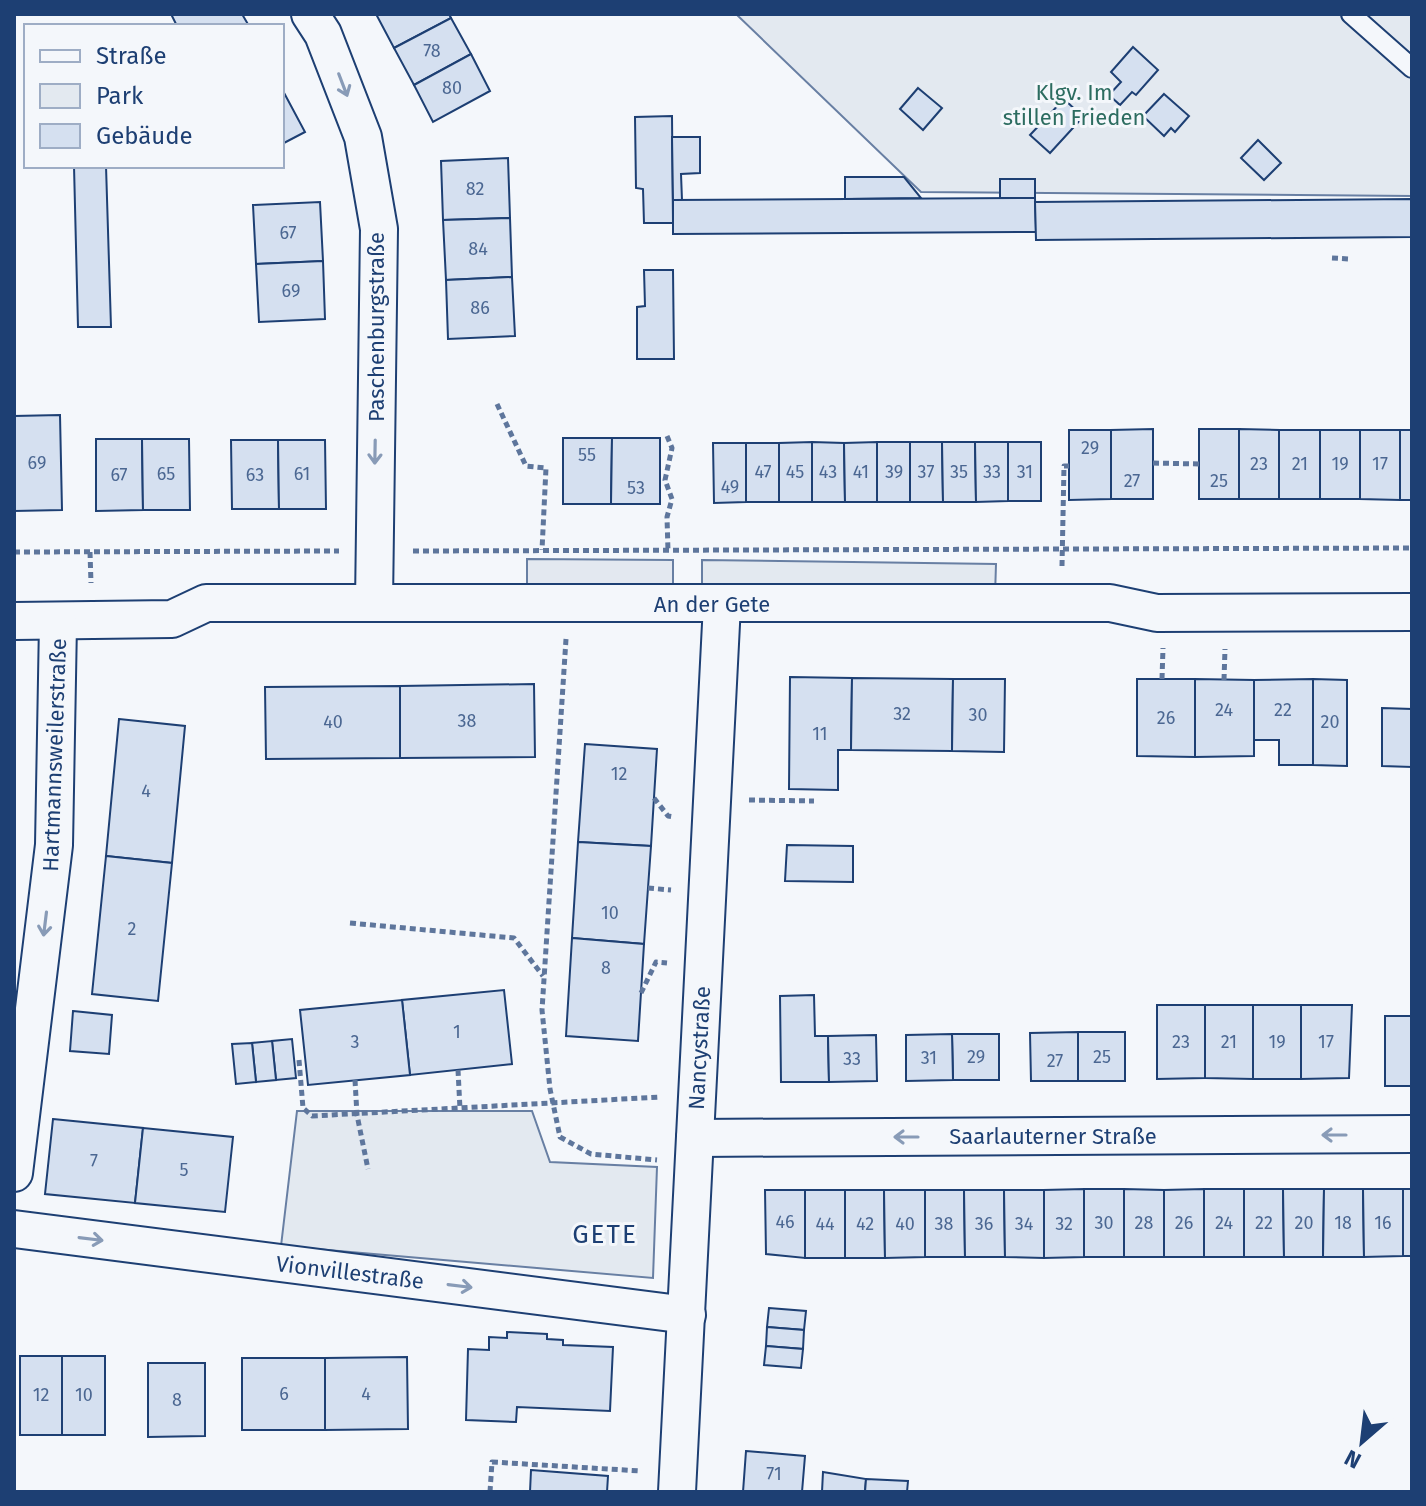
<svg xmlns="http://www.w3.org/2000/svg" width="1426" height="1506" font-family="'Fira Sans',sans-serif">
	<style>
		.green { fill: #e3e9f0; stroke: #687fa3; stroke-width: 2 }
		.parking { fill: #e3e8f0; stroke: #687fa3; stroke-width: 2 }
		.building { fill: #d5e0f0; stroke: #1d3f73; stroke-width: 2 }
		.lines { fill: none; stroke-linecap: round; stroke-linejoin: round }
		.lane-casing { stroke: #1d3f73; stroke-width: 22 }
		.street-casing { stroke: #1d3f73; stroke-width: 40 }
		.path { stroke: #5e769c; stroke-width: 5; stroke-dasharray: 6 4; stroke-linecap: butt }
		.lane { stroke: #f4f7fb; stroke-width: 18 }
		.street { stroke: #f4f7fb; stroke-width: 36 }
		.oneway { stroke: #889bb7 }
		.labels { text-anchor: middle; stroke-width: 6; stroke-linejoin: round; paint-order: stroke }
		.number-label { font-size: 18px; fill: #4b6792 }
		.park-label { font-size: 22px; fill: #2c6c60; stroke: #f4f7fb }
		.street-label { font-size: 22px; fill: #1d3f73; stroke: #f4f7fb }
		.quarter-label { font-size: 26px; letter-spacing: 2px; fill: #1d3f73; stroke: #f4f7fb }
	</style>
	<rect width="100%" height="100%" fill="#f4f7fb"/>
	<g class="green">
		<path d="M 736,14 L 1412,14 L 1412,196 L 921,192 Z"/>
		<path d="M 702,560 L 996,564 L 995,596 L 702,598 Z"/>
		<path d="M 297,1111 L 532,1111 L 550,1162 L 657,1167 L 653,1278 L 281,1246 Z"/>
	</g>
	<path class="parking" d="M 527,559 L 673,560 L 673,592 L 527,591 Z"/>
	<g class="building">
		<path d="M 171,14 L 242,14 L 249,26 L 177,26 Z"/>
		<path d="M 376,14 L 449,14 L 451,18 L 394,48 Z"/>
		<path d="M 451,18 L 471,54 L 414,85 L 394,48 Z"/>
		<path d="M 1133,47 L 1158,70 L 1136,95 L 1132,92 L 1120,105 L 1109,95 L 1121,82 L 1111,72 Z"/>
		<path d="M 471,54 L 490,91 L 433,122 L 414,85 Z"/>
		<path d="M 918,88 L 942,108 L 923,130 L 900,109 Z"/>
		<path d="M 282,89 L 305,132 L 282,144 Z"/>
		<path d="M 1164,94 L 1189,116 L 1175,132 L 1171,128 L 1164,136 L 1143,116 Z"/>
		<path d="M 1064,99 L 1083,117 L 1050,153 L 1030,135 Z"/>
		<path d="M 672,116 L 673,223 L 644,223 L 643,189 L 636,188 L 635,117 Z"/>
		<path d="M 672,137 L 700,137 L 700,173 L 681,174 L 682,200 L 673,200 Z"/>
		<path d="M 1258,140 L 1281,163 L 1264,180 L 1241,158 Z"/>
		<path d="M 508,158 L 510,218 L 443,220 L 441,161 Z"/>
		<path d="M 74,166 L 106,166 L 111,327 L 78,327 Z"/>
		<path d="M 845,177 L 904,177 L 921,198 L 845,199 Z"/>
		<rect x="1000" y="179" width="35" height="19"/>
		<path d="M 1035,198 L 1036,232 L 673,234 L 673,200 Z"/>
		<path d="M 1412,199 L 1412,237 L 1036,240 L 1035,202 Z"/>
		<path d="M 320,202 L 323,261 L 256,264 L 253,205 Z"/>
		<path d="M 510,218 L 512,277 L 446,280 L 443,220 Z"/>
		<path d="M 323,261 L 325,319 L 259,322 L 256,264 Z"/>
		<path d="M 644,270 L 673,270 L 674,359 L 637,359 L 637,307 L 645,306 Z"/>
		<path d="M 512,277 L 515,336 L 448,339 L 446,280 Z"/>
		<path d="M 60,415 L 62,510 L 14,511 L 14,416 Z"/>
		<path d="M 1153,429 L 1153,499 L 1111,499 L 1111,430 Z"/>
		<rect x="1199" y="429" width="40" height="70"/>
		<path d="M 1239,429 L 1279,430 L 1279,499 L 1239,499 Z"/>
		<path d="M 1069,430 L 1111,430 L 1111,499 L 1069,500 Z"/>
		<rect x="1279" y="430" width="41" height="69"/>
		<rect x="1320" y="430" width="40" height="69"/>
		<path d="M 1360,430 L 1400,430 L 1400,500 L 1360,499 Z"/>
		<rect x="1400" y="430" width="12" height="70"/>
		<path d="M 563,438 L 612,438 L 611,504 L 563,504 Z"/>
		<path d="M 612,438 L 660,438 L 660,504 L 611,504 Z"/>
		<path d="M 96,439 L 142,439 L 143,510 L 96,511 Z"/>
		<path d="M 142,439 L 189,439 L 190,510 L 143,510 Z"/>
		<path d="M 231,440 L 278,440 L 279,509 L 232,509 Z"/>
		<path d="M 278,440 L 325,440 L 326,509 L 279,509 Z"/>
		<path d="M 812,442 L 844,443 L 845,502 L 812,502 Z"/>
		<path d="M 812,442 L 812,502 L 779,502 L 779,443 Z"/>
		<rect x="877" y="442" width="33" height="60"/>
		<path d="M 877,442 L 877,502 L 845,502 L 844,443 Z"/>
		<path d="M 910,442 L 942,442 L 943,502 L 910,502 Z"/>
		<path d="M 942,442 L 975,442 L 976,502 L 943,502 Z"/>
		<path d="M 975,442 L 1008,442 L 1008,501 L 976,502 Z"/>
		<rect x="1008" y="442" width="33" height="59"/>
		<path d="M 713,443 L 746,443 L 746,502 L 714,503 Z"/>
		<rect x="746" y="443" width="33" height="59"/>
		<path d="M 790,677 L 852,678 L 851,750 L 838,750 L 838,790 L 789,789 Z"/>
		<path d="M 852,678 L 953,679 L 952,751 L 851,750 Z"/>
		<path d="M 953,679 L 1005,679 L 1004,752 L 952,751 Z"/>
		<path d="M 1137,679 L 1195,679 L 1195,757 L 1137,756 Z"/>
		<path d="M 1195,679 L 1254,680 L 1254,756 L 1195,757 Z"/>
		<path d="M 1313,679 L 1313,765 L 1279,765 L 1279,740 L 1254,740 L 1254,680 Z"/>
		<path d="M 1313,679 L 1347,680 L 1347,766 L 1313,765 Z"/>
		<path d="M 534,684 L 535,757 L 400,758 L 400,686 Z"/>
		<path d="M 400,686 L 400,758 L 266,759 L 265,687 Z"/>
		<path d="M 1382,708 L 1412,709 L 1412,767 L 1382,766 Z"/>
		<path d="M 119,719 L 185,726 L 172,863 L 106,856 Z"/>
		<path d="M 585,744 L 657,749 L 651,846 L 578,842 Z"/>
		<path d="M 578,842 L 651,846 L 644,944 L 572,938 Z"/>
		<path d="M 787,845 L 853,846 L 853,882 L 785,881 Z"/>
		<path d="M 106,856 L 172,863 L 158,1001 L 92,994 Z"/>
		<path d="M 572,938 L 644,944 L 638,1041 L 566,1036 Z"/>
		<path d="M 504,990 L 512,1064 L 410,1075 L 402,1000 Z"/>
		<path d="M 814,995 L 815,1036 L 828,1036 L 829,1082 L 781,1082 L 780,996 Z"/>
		<path d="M 402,1000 L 410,1075 L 308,1085 L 300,1010 Z"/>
		<path d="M 1157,1005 L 1205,1005 L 1205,1078 L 1157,1079 Z"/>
		<path d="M 1205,1005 L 1253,1005 L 1253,1079 L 1205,1078 Z"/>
		<rect x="1253" y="1005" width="48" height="74"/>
		<path d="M 1301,1005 L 1352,1005 L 1349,1078 L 1301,1079 Z"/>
		<path d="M 73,1011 L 112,1015 L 109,1054 L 70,1051 Z"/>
		<rect x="1385" y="1016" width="27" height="70"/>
		<rect x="1078" y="1032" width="47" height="49"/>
		<path d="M 1078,1032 L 1078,1081 L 1031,1081 L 1030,1033 Z"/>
		<path d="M 952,1034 L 999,1034 L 999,1080 L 953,1080 Z"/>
		<path d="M 952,1034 L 953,1080 L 906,1081 L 906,1035 Z"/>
		<path d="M 876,1035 L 877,1081 L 829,1082 L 828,1036 Z"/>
		<path d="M 292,1039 L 296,1078 L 276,1080 L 272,1041 Z"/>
		<path d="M 272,1041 L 276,1080 L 256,1082 L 252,1043 Z"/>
		<path d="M 252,1043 L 256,1082 L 236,1084 L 232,1044 Z"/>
		<path d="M 53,1119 L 143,1128 L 135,1203 L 45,1194 Z"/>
		<path d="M 143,1128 L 233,1137 L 225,1212 L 135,1203 Z"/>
		<rect x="1084" y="1189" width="40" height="68"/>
		<path d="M 1084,1189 L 1084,1257 L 1044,1258 L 1044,1190 Z"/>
		<path d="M 1124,1189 L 1164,1190 L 1164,1257 L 1124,1257 Z"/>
		<rect x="1204" y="1189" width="40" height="68"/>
		<path d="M 1204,1189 L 1204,1257 L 1164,1257 L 1164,1190 Z"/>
		<path d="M 1244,1189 L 1283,1189 L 1284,1257 L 1244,1257 Z"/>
		<path d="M 1283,1189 L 1324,1189 L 1323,1257 L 1284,1257 Z"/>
		<path d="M 1324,1189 L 1363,1189 L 1364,1257 L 1323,1257 Z"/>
		<path d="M 1363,1189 L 1403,1189 L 1403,1256 L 1364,1257 Z"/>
		<rect x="1403" y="1189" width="9" height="67"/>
		<path d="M 765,1190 L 805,1190 L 805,1258 L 766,1254 Z"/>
		<rect x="805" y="1190" width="40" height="68"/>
		<path d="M 845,1190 L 884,1190 L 885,1258 L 845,1258 Z"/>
		<path d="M 884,1190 L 925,1190 L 925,1257 L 885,1258 Z"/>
		<path d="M 925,1190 L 964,1190 L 965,1257 L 925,1257 Z"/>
		<path d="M 964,1190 L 1004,1190 L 1005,1257 L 965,1257 Z"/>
		<path d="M 1004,1190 L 1044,1190 L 1044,1258 L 1005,1257 Z"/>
		<path d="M 769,1308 L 806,1311 L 804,1330 L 767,1327 Z"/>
		<path d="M 767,1327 L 804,1330 L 803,1349 L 766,1346 Z"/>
		<path d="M 507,1332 L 547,1334 L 547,1339 L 563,1340 L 563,1345 L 613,1347 L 610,1411 L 517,1407 L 516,1422 L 466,1420 L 468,1349 L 489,1350 L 489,1337 L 507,1338 Z"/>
		<path d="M 766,1346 L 803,1349 L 801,1368 L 764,1365 Z"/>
		<rect x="20" y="1356" width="42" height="79"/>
		<rect x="62" y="1356" width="43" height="79"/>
		<path d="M 407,1357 L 408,1429 L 325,1430 L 325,1358 Z"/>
		<rect x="242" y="1358" width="83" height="72"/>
		<path d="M 148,1363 L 205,1363 L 205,1436 L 148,1437 Z"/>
		<path d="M 746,1451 L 805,1456 L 802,1492 L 743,1492 Z"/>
		<path d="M 531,1470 L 608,1476 L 607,1492 L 530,1492 Z"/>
		<path d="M 823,1472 L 866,1479 L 865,1492 L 822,1492 Z"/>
		<path d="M 866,1479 L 908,1481 L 907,1492 L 865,1492 Z"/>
	</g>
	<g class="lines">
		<g class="lane-casing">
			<path id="lane" d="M 1351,14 L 1412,68"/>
		</g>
		<g class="street-casing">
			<g id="street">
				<path d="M 310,14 L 323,34 L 363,137 L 379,229 L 374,603"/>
				<path d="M 14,621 L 172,619 L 206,603 L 1110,603 L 1157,613 L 1412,612"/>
				<path d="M 695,1138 L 1412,1134"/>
				<path d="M 14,1173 L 54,845 L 58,623"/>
				<path d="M 14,1229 L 687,1315"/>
				<path d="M 677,1492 L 722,604"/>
			</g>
		</g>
		<g class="path">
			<path d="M 1332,258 L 1349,259"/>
			<path d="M 497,404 L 526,466 L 546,468 L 542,550"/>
			<path d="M 667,436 L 672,448 L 665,480 L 672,499 L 667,517 L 668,551"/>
			<path d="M 1153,463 L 1199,464"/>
			<path d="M 413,551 L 1412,548"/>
			<path d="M 14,552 L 339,551"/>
			<path d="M 90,552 L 91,583"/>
			<path d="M 1062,566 L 1064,466 L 1069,466"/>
			<path d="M 566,639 L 542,1010 L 550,1089 L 560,1137 L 591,1154 L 657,1160"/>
			<path d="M 1162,679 L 1163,648"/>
			<path d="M 1224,680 L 1225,649"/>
			<path d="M 654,798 L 668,816 L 674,817"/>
			<path d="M 749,800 L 814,801"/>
			<path d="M 648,888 L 671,890"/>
			<path d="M 350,923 L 514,938 L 543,976"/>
			<path d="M 641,993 L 656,962 L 667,963"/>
			<path d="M 299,1060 L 303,1108 L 312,1116 L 660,1097"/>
			<path d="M 458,1070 L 460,1109"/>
			<path d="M 355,1080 L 357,1115 L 368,1169"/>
			<path d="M 490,1492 L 492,1462 L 641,1471"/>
		</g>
		<use href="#lane" class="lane"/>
		<use href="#street" class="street"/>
	</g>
	<defs><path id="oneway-shaft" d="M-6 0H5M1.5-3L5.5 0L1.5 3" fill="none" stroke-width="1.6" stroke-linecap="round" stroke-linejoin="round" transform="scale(2)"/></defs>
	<g class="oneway">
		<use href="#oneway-shaft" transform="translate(343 85) rotate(69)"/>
		<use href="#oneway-shaft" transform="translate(375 452) rotate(91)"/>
		<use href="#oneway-shaft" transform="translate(45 924) rotate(97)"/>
		<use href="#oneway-shaft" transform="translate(1334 1135) rotate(180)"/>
		<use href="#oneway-shaft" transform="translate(906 1137) rotate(180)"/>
		<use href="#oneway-shaft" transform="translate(91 1239) rotate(7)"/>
		<use href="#oneway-shaft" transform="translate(460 1286) rotate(7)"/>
	</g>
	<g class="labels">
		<g class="number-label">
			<text x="432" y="57">78</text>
			<text x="452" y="94">80</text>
			<text x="475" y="195">82</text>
			<text x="288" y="239">67</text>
			<text x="478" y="255">84</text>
			<text x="291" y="297">69</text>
			<text x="480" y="314">86</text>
			<text x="1090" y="454">29</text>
			<text x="587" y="461">55</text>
			<text x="37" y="469">69</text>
			<text x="1259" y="470">23</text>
			<text x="1300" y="470">21</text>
			<text x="1340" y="470">19</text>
			<text x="1380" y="470">17</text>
			<text x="763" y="478">47</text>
			<text x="795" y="478">45</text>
			<text x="828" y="478">43</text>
			<text x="861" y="478">41</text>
			<text x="894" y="478">39</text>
			<text x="926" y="478">37</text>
			<text x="959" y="478">35</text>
			<text x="992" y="478">33</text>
			<text x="1025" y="478">31</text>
			<text x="166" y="480">65</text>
			<text x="302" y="480">61</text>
			<text x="119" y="481">67</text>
			<text x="255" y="481">63</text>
			<text x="1132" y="487">27</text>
			<text x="1219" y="487">25</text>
			<text x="730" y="493">49</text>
			<text x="636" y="494">53</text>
			<text x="1224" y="716">24</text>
			<text x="1283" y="716">22</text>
			<text x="902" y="720">32</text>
			<text x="978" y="721">30</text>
			<text x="1166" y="724">26</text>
			<text x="467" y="727">38</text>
			<text x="333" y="728">40</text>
			<text x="1330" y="728">20</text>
			<text x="820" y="740">11</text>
			<text x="619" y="780">12</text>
			<text x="146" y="797">4</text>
			<text x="610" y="919">10</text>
			<text x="132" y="935">2</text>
			<text x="606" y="974">8</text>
			<text x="457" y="1038">1</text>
			<text x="355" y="1048">3</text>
			<text x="1181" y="1048">23</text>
			<text x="1229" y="1048">21</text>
			<text x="1277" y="1048">19</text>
			<text x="1326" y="1048">17</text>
			<text x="976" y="1063">29</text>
			<text x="1102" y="1063">25</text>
			<text x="929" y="1064">31</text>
			<text x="852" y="1065">33</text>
			<text x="1055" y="1067">27</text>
			<text x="94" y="1167">7</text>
			<text x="184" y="1176">5</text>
			<text x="785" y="1228">46</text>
			<text x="1104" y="1229">30</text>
			<text x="1144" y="1229">28</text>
			<text x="1184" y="1229">26</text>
			<text x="1224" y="1229">24</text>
			<text x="1264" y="1229">22</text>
			<text x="1304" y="1229">20</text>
			<text x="1343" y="1229">18</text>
			<text x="1383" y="1229">16</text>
			<text x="825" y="1230">44</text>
			<text x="865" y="1230">42</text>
			<text x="905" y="1230">40</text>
			<text x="944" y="1230">38</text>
			<text x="984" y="1230">36</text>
			<text x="1024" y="1230">34</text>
			<text x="1064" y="1230">32</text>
			<text x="284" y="1400">6</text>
			<text x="366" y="1400">4</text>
			<text x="41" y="1401">12</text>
			<text x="84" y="1401">10</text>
			<text x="177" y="1406">8</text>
			<text x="774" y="1480">71</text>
		</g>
		<g class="park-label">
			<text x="1074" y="100">Klgv. Im<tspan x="1074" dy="25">stillen Frieden</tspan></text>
		</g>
		<g class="street-label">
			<text transform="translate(376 327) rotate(-90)" y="8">Paschenburgstraße</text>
			<text x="712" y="612">An der Gete</text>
			<text transform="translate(54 755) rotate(-88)" y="8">Hartmannsweilerstraße</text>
			<text transform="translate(699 1048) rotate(-87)" y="8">Nancystraße</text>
			<text x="1053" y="1144">Saarlauterner Straße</text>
			<text transform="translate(350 1272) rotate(7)" y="8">Vionvillestraße</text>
		</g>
		<g class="quarter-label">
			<text x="605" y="1243">GETE</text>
		</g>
	</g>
	<rect width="1426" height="1506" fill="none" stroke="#1d3f73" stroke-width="32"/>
	<rect x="24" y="24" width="260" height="144" fill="#f4f7fb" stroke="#9eadc5" stroke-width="2"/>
	<rect x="40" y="50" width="40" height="12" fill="#f4f7fb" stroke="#9eadc5" stroke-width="2"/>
	<text x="96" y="64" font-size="24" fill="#1d3f73">Straße</text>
	<rect x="40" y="84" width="40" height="24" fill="#e3e9f0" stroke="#9eadc5" stroke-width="2"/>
	<text x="96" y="104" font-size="24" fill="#1d3f73">Park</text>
	<rect x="40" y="124" width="40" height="24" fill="#d5e0f0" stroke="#9eadc5" stroke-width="2"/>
	<text x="96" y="144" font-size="24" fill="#1d3f73">Gebäude</text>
	<g transform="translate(1362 1442) rotate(208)" stroke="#f4f7fb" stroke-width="6" paint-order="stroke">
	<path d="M0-6L14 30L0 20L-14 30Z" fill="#1d3f73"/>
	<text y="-12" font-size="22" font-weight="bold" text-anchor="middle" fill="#1d3f73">N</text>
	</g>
</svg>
